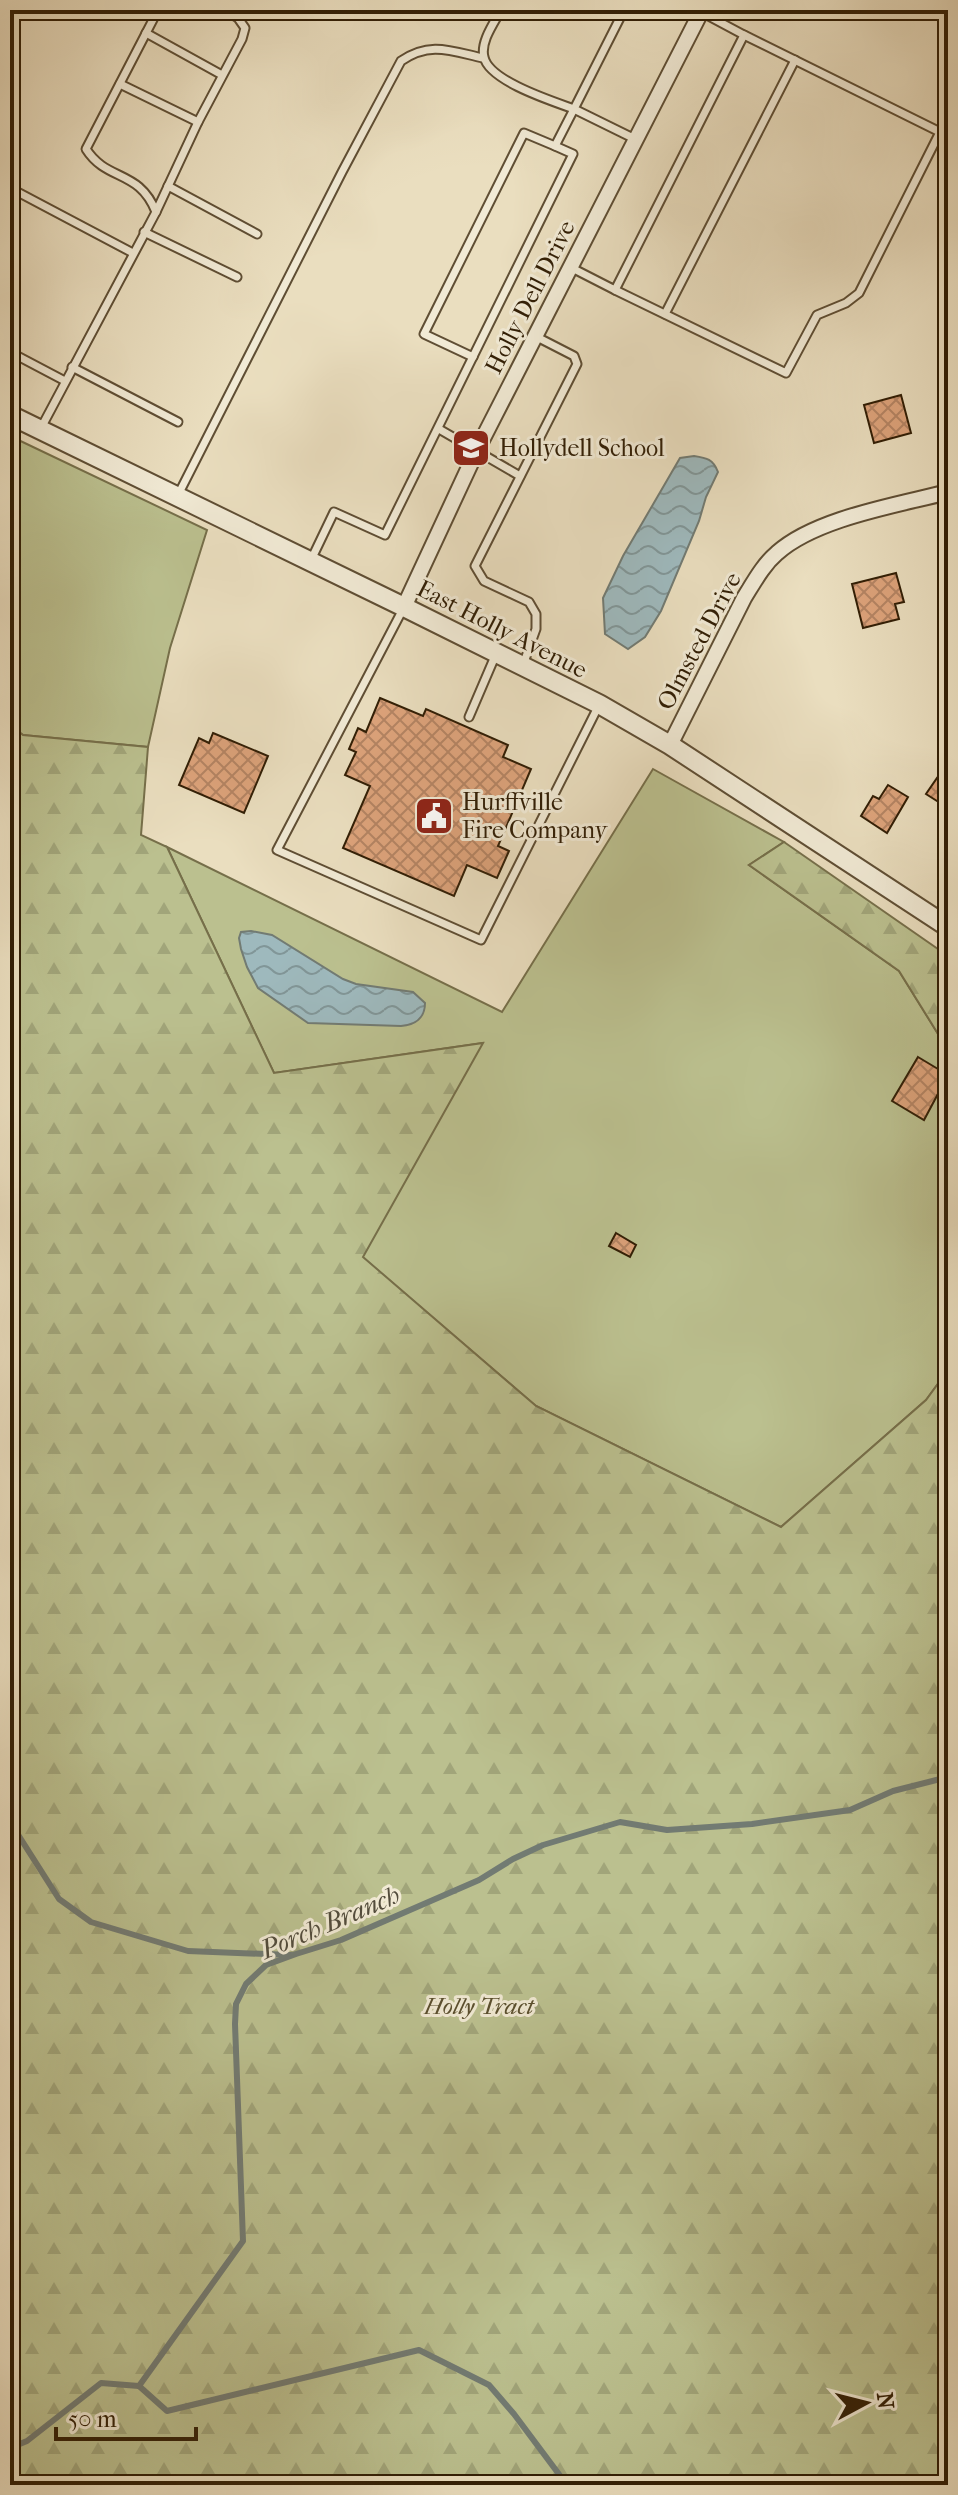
<svg xmlns="http://www.w3.org/2000/svg" width="958" height="2495" font-family="'IM FELL French Canon',serif">
	<style>
		.green { fill: #bbc08f; stroke: #766f4a; stroke-width: 2 }
		.forest { fill: url(#forest-firs); stroke: #766f4a; stroke-width: 2 }
		.water { fill: url(#water-waves); stroke: #727b73; stroke-width: 2 }
		.lines { fill: none; stroke-linecap: round; stroke-linejoin: round }
		.stream { stroke: #727b73; stroke-width: 6 }
		.building { fill: url(#building-cross-hatch); stroke: #311e05; stroke-width: 2 }
		.service-casing { stroke: #5f4e34; stroke-width: 11 }
		.minor-casing { stroke: #5f4e34; stroke-width: 18 }
		.tertiary-casing { stroke: #5f4e34; stroke-width: 22 }
		.service { stroke: #f1ead5; stroke-width: 7 }
		.minor { stroke: #f1ead5; stroke-width: 14 }
		.tertiary { stroke: #f1ead5; stroke-width: 18 }
		.labels { text-anchor: middle; stroke-width: 6; stroke-linejoin: round; paint-order: stroke }
		.street-label { font-size: 24px; fill: #311e05; stroke: #f1ead5 }
		.poi-label { font-size: 24px; fill: #311e05; stroke: #f1ead5; text-anchor: start }
		.park-label { font-size: 24px; font-style: italic; fill: #5a4f2e; stroke: #f1ead5 }
		.water-label { font-size: 26px; font-style: italic; fill: #524c3c; stroke: #f1ead5 }
	</style>
	<defs>
		<pattern id="forest-firs" width="22" height="20" patternUnits="userSpaceOnUse" patternTransform="scale(2)"><rect width="22" height="20" fill="#bbc08f"/><path d="M5 1l3.5 6h-7zM16 11l3.5 6h-7z" fill="#a1a57a"/></pattern>
		<pattern id="water-waves" width="16" height="10" patternUnits="userSpaceOnUse" patternTransform="scale(2)"><rect width="16" height="10" fill="#9eb9bd"/><path d="M0 5q4-4 8 0t8 0" fill="none" stroke="#819698"/></pattern>
		<pattern id="building-cross-hatch" width="8" height="8" patternUnits="userSpaceOnUse" patternTransform="scale(2)"><rect width="8" height="8" fill="#dda37b"/><path d="M0 0l8 8M0 8l8-8" fill="none" stroke="#b48463"/></pattern>
	</defs>
	<rect width="100%" height="100%" fill="#eadebf"/>
	<filter id="stains"><feTurbulence type="fractalNoise" baseFrequency=".0025" numOctaves="4"/><feColorMatrix values="0 0 0 0 .2 0 0 0 0 .09 0 0 0 0 .02 0 0 0 .5 -.17"/></filter>
	<radialGradient id="worn" r=".72"><stop offset=".6" stop-color="#630" stop-opacity="0"/><stop offset="1" stop-color="#630" stop-opacity=".3"/></radialGradient>
	<g class="green">
		<path d="M 10,436 L 207,530 L 170,648 L 148,747 L 23,735 L 10,725 Z"/>
		<path d="M 653,769 L 784,842 L 749,865 L 899,971 L 948,1050 L 948,1370 L 926,1400 L 781,1527 L 536,1406 L 362,1257 L 482,1043 L 274,1073 L 167,847 L 502,1012 Z"/>
	</g>
	<g class="forest">
		<path d="M 10,725 L 23,735 L 148,747 L 141,835 L 167,847 L 274,1073 L 483,1043 L 363,1257 L 536,1406 L 781,1527 L 926,1400 L 948,1370 L 948,2485 L 10,2485 Z"/>
		<path d="M 784,842 L 948,956 L 948,1050 L 899,971 L 749,865 Z"/>
	</g>
	<g class="water">
		<path d="M 694,456 C 707,458 713,459 718,472 L 706,497 L 699,521 L 661,611 L 645,637 L 628,649 L 605,634 L 603,598 L 623,556 L 680,458 Z"/>
		<path d="M 251,931 L 272,935 L 343,979 L 356,984 L 413,992 L 425,1003 C 425,1018 415,1025 401,1026 L 308,1023 L 258,988 L 247,967 L 241,949 L 239,938 L 241,932 Z"/>
	</g>
	<g class="lines">
		<g class="stream">
			<path d="M 10,1822 L 59,1899 L 91,1922 L 188,1951 L 291,1955"/>
			<path d="M 139,2386 L 243,2241 L 235,2024 L 236,2004 L 246,1984 L 266,1965 L 296,1954 L 341,1940 L 479,1880 L 513,1859 L 543,1845 L 620,1822 L 667,1830 L 752,1824 L 850,1810 L 893,1791 L 948,1777"/>
			<path d="M 139,2386 L 167,2411 L 419,2350 L 489,2385 L 514,2414 L 567,2485"/>
			<path d="M 10,2448 L 27,2441 L 101,2383 L 139,2386"/>
		</g>
	</g>
	<g class="building">
		<path d="M 901,395 L 911,433 L 874,443 L 864,405 Z"/>
		<path d="M 896,573 L 904,602 L 895,604 L 899,619 L 863,628 L 852,584 Z"/>
		<path d="M 380,698 L 423,716 L 426,709 L 508,745 L 503,757 L 531,769 L 498,846 L 509,851 L 497,878 L 467,865 L 454,896 L 343,848 L 370,786 L 345,775 L 356,752 L 349,749 L 358,728 L 366,732 Z"/>
		<path d="M 213,733 L 268,756 L 244,813 L 179,785 L 199,738 L 209,743 Z"/>
		<path d="M 937,778 L 948,786 L 948,808 L 926,794 Z"/>
		<path d="M 888,785 L 908,797 L 887,833 L 861,816 L 873,796 L 879,799 Z"/>
		<path d="M 918,1057 L 948,1075 L 924,1120 L 892,1101 Z"/>
		<path d="M 616,1233 L 636,1245 L 630,1257 L 609,1246 Z"/>
	</g>
	<g class="lines">
		<g class="service-casing">
			<g id="service">
				<path d="M 624,10 L 574,109 L 635,139"/>
				<path d="M 146,33 L 222,75"/>
				<path d="M 120,84 L 198,122"/>
				<path d="M 168,186 L 257,234"/>
				<path d="M 10,188 L 133,253"/>
				<path d="M 156,212 C 139,169 107,182 86,149 L 158,10"/>
				<path d="M 144,232 L 237,277"/>
				<path d="M 570,267 L 615,290 L 744,35 L 701,12"/>
				<path d="M 615,290 L 786,373 L 817,315 L 846,303 L 859,293 L 940,132 L 744,35"/>
				<path d="M 665,314 L 795,60"/>
				<path d="M 10,352 L 65,381"/>
				<path d="M 473,357 L 424,334 L 524,133 L 555,146"/>
				<path d="M 72,367 L 178,422"/>
				<path d="M 41,428 L 156,212 L 198,122 L 242,39 L 245,28 L 238,18 L 225,10"/>
				<path d="M 439,429 L 520,476"/>
				<path d="M 178,495 L 342,172 L 401,61 C 430,41 451,51 483,58"/>
				<path d="M 311,560 L 334,512 L 385,535 L 573,154 L 555,146 L 574,109 C 552,101 489,81 484,57 C 480,42 494,23 501,10"/>
				<path d="M 403,609 L 277,850 L 481,940 L 598,707"/>
				<path d="M 523,665 L 536,629 L 536,614 L 529,602 L 484,581 L 475,566 L 577,364 L 574,356 L 535,336"/>
				<path d="M 469,717 L 496,654"/>
			</g>
		</g>
		<g class="minor-casing">
			<g id="minor">
				<path d="M 404,607 L 477,450 L 702,10"/>
				<path d="M 670,745 L 744,598 C 754,582 763,565 777,553 C 816,518 898,505 948,492"/>
			</g>
		</g>
		<g class="tertiary-casing">
			<path id="tertiary" d="M 10,415 L 404,607 L 599,704 L 670,745 L 948,927"/>
		</g>
		<use href="#service" class="service"/>
		<use href="#minor" class="minor"/>
		<use href="#tertiary" class="tertiary"/>
	</g>
	<defs>
		<g id="school-square" transform="scale(2)"><rect x="-9" y="-9" width="18" height="18" rx="4" fill="#8f2418" stroke="#f1ead5"/><path d="M0-5L7-2L0 1L-7-2ZM-4 1L0 2.5L4 1V4Q0 6-4 4Z" fill="#fff"/></g>
		<g id="civic-square" transform="scale(2)"><rect x="-9" y="-9" width="18" height="18" rx="4" fill="#8f2418" stroke="#f1ead5"/><path d="M-.6-6.5H3V-4.5H.6V-3L4-1V1h2V6H-6V1h2V-1L-.6-3ZM-1.2 2.5V6h2.4V2.5Z" fill="#fff"/></g>
	</defs>
	<g fill-rule="evenodd">
		<use href="#school-square" x="471" y="448"/>
		<use href="#civic-square" x="434" y="816"/>
	</g>
	<g class="labels">
		<g class="street-label">
			<text transform="translate(530 297) rotate(-63)" y="8">Holly Dell Drive</text>
			<text transform="translate(502 629) rotate(27)" y="8">East Holly Avenue</text>
			<text transform="translate(699 641) rotate(-62)" y="8">Olmsted Drive</text>
		</g>
		<g class="poi-label">
			<text x="499" y="456">Hollydell School</text>
			<text x="462" y="810">Hurffville<tspan x="462" dy="28">Fire Company</tspan></text>
		</g>
		<g class="park-label">
			<text x="479" y="2014">Holly Tract</text>
		</g>
		<g class="water-label">
			<text transform="translate(330 1922) rotate(-23)" y="9">Porch Branch</text>
		</g>
	</g>
	<rect width="958" height="2495" fill="none" stroke="#eadebf" stroke-width="40"/>
	<rect x="12" y="12" width="934" height="2471" fill="none" stroke="#311e05" stroke-width="4"/>
	<rect x="20" y="20" width="918" height="2455" fill="none" stroke="#311e05" stroke-width="2"/>
	<g transform="translate(866 2403) rotate(83)" stroke="#f1ead5" stroke-width="6" paint-order="stroke">
	<path d="M0-6L14 30L0 20L-14 30Z" fill="#311e05"/>
	<text y="-12" font-size="22" font-weight="bold" text-anchor="middle" fill="#311e05">N</text>
	</g>
	<path d="M56 2427v12h140v-12" fill="none" stroke="#311e05" stroke-width="4"/>
	<text x="68" y="2427" font-size="24" fill="#311e05" stroke="#f1ead5" stroke-width="6" paint-order="stroke">50 m</text>
	<rect width="100%" height="100%" filter="url(#stains)"/>
	<rect width="100%" height="100%" fill="url(#worn)"/>
</svg>
